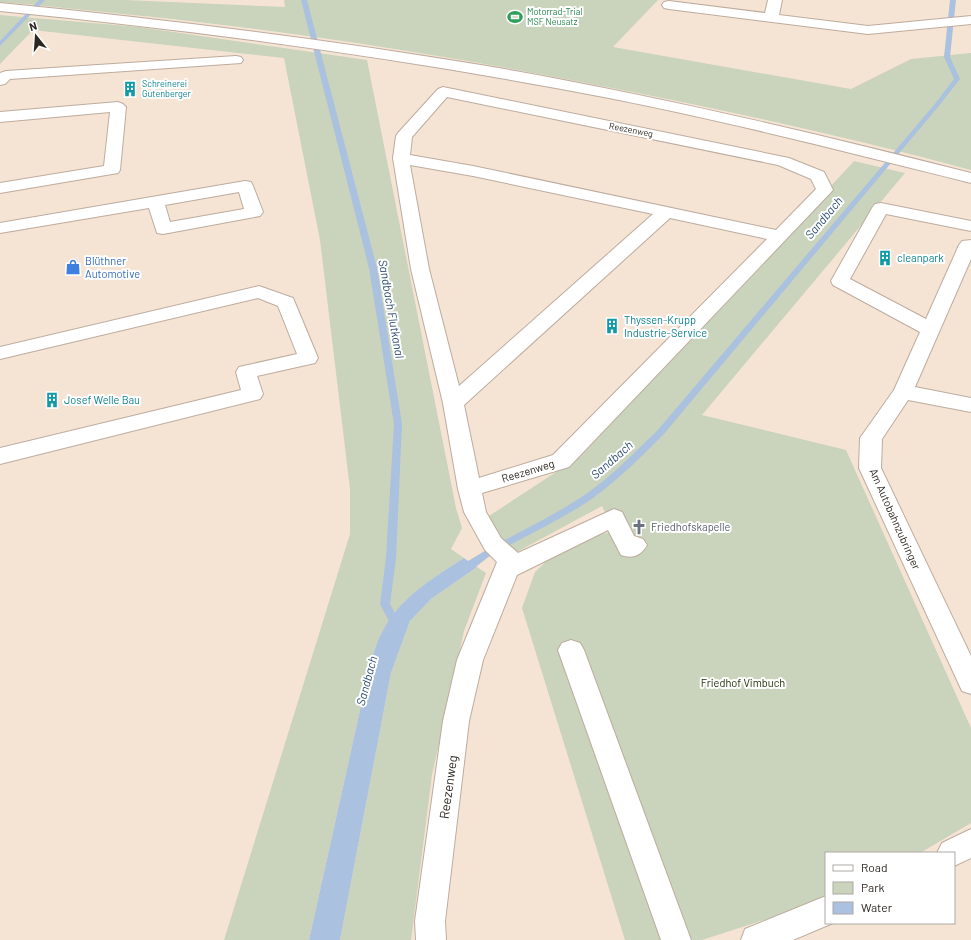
<svg xmlns="http://www.w3.org/2000/svg" width="971" height="940" font-family="Barlow,sans-serif">
	<style>
		.green { fill: #cad3bb }
		.water { fill: #aac1df }
		.lines { fill: none; stroke-linecap: round; stroke-linejoin: round }
		.stream { fill: #aac1df; fill-rule: evenodd }
		.minor-casing { stroke: #bdac9e; stroke-width: 2 }
		.major-casing { stroke: #bdac9e; stroke-width: 2 }
		.minor { fill: #fff; fill-rule: evenodd }
		.major { fill: #fff; fill-rule: evenodd }
		.labels { text-anchor: middle; stroke-width: 4; stroke-linejoin: round; paint-order: stroke }
		.far-leisure-label { font-size: 9px; fill: #27864d; stroke: #fff; text-anchor: start }
		.far-culture-label { font-size: 9px; fill: #0d838f; stroke: #fff; text-anchor: start }
		.far-street-label { font-size: 9px; fill: #2d2721; stroke: #fff }
		.culture-label { font-size: 11px; fill: #0d838f; stroke: #fff; text-anchor: start }
		.shop-label { font-size: 11px; fill: #366cbe; stroke: #fff; text-anchor: start }
		.street-label { font-size: 11px; fill: #2d2721; stroke: #fff }
		.worship-label { font-size: 11px; fill: #5b616d; stroke: #fff; text-anchor: start }
		.park-label { font-size: 11px; fill: #242f07; stroke: #fff }
		.water-label { font-size: 12px; font-style: italic; fill: #2a4b73; stroke: #fff }
		.near-street-label { font-size: 13px; fill: #2d2721; stroke: #fff }
	</style>
	<rect width="100%" height="100%" fill="#f5e4d4"/>
	<g class="green">
		<path d="M 0,0 L 125,0 L 285,7 L 284,0 L 658,0 L 613,47 L 851,89 L 911,59 L 971,53 L 971,170 C 803,125 633,90 462,60 C 350,41 237,25 123,14 C 82,10 41,5 0,2 Z"/>
		<path d="M 0,15 L 139,27 L 367,60 L 456,508 L 462,528 L 451,549 L 464,558 C 433,578 399,598 382,632 C 377,641 374,652 371,661 L 309,940 L 224,940 L 350,534 L 350,489 L 320,240 L 284,58 L 33,30 L 0,64 Z"/>
		<path d="M 854,161 L 905,173 L 702,415 L 846,450 L 971,728 L 971,823 L 920,853 L 826,853 L 826,900 L 702,940 L 625,940 L 522,608 L 535,572 L 565,543 L 614,531 L 602,506 L 515,553 L 499,537 L 486,518 L 582,455 Z"/>
		<path d="M 477,567 L 486,573 L 464,631 L 432,775 L 411,940 L 340,940 L 391,673 L 410,621 L 431,599 Z"/>
	</g>
	<path class="water" d="M 464,558 L 477,567 L 431,599 L 410,621 L 391,673 L 340,940 L 309,940 L 371,661 C 374,652 377,641 382,632 C 399,598 433,578 464,558 Z"/>
	<g class="lines">
		<g class="stream">
			<path d="M 39,0 L 45,0 L 0,46 L 0,41 Z"/>
			<path d="M 301,0 L 307,0 L 377,268 L 402,424 L 396,558 L 390,604 L 402,626 L 401,629 L 397,630 L 393,629 L 380,604 L 386,558 L 394,424 L 369,268 Z"/>
			<path d="M 950,0 L 956,0 L 950,57 L 960,79 L 938,107 L 663,435 C 641,457 619,479 593,498 C 560,521 524,536 490,556 C 482,561 468,576 459,573 L 457,570 L 459,567 C 499,540 545,522 586,494 C 612,476 634,453 657,431 L 934,105 L 954,79 L 944,57 Z"/>
		</g>
		<g class="minor-casing">
			<g id="minor">
				<path d="M 768,0 L 782,0 L 779,15 L 868,26 L 971,16 L 971,24 L 868,34 L 669,9 L 664,8 L 662,5 L 664,2 L 669,1 L 765,13 Z"/>
				<path d="M 236,56 L 241,57 L 243,60 L 241,63 L 10,79 L 5,84 L 0,85 L 0,73 L 6,71 Z"/>
				<path d="M 443,87 L 789,158 L 824,172 L 833,190 L 569,467 L 482,493 L 486,512 L 501,538 L 518,553 L 614,509 L 622,512 L 634,536 L 643,539 L 647,545 C 641,556 632,559 621,555 L 608,530 L 517,575 L 483,660 L 469,721 L 445,921 L 446,940 L 416,940 L 415,921 L 443,721 L 457,660 L 497,562 L 485,550 L 464,512 L 458,489 L 443,403 L 411,269 L 393,158 L 396,136 L 398,133 L 438,89 ZM 447,97 L 778,165 L 811,179 L 816,189 L 776,230 L 473,166 L 410,155 L 412,137 ZM 410,165 L 473,176 L 653,214 L 459,386 L 429,269 ZM 670,218 L 767,239 L 553,455 L 479,478 L 464,405 Z"/>
				<path d="M 118,102 L 123,104 L 126,107 L 120,170 L 118,173 L 0,193 L 0,183 L 104,166 L 110,112 L 0,122 L 0,112 Z"/>
				<path d="M 245,181 L 251,182 L 253,186 L 263,212 L 260,216 L 163,234 L 157,233 L 149,208 L 0,233 L 0,223 ZM 239,192 L 244,209 L 170,222 L 165,205 Z"/>
				<path d="M 881,203 L 971,221 L 971,231 L 886,214 L 850,279 L 926,319 L 959,245 L 962,241 L 971,240 L 971,259 L 915,387 L 971,398 L 971,412 L 908,400 L 882,439 L 881,468 L 971,656 L 971,694 L 962,691 L 859,468 L 860,438 L 894,390 L 920,332 L 833,285 L 831,281 L 872,208 L 875,204 Z"/>
				<path d="M 259,286 L 293,298 L 318,358 L 315,363 L 257,376 L 263,394 L 260,399 L 0,464 L 0,448 L 241,390 L 236,372 L 239,367 L 297,354 L 278,306 L 258,298 L 0,359 L 0,347 Z"/>
				<path d="M 571,640 L 580,643 L 584,650 L 691,940 L 661,940 L 558,650 L 562,643 Z"/>
				<path d="M 971,829 L 971,858 L 954,866 L 954,853 L 937,853 L 942,843 Z"/>
				<path d="M 826,896 L 826,923 L 833,923 L 793,940 L 741,940 L 745,929 Z"/>
			</g>
		</g>
		<g class="major-casing">
			<path id="major" d="M 0,3 C 163,19 325,39 487,66 C 650,94 811,132 971,173 L 971,183 C 851,153 731,122 609,98 C 407,59 204,31 0,11 Z"/>
		</g>
		<use href="#minor" class="minor"/>
		<use href="#major" class="major"/>
	</g>
	<defs>
		<g id="stadium-bare" transform="scale(1.2)"><path d="M0-5a6.5 5 0 1 0 0 10a6.5 5 0 1 0 0-10ZM-3.5-1.8h7v3.6h-7Z" fill="#2e9e5b" stroke="#fff" stroke-width="2.5" paint-order="stroke"/></g>
		<g id="building-bare" transform="scale(1.2)"><path d="M-4-6H4V6H1V3H-1V6H-4ZM-2.5-4.3h1.7v1.8h-1.7ZM.8-4.3h1.7v1.8H.8ZM-2.5-1h1.7V.8h-1.7ZM.8-1h1.7V.8H.8Z" fill="#0f9aa8" stroke="#fff" stroke-width="2.5" paint-order="stroke"/></g>
		<g id="shop-bare" transform="scale(1.2)"><path d="M-5-2.5h2.3a2.7 3.5 0 0 1 5.4 0H5L5.5 6h-11ZM-1.5-2.5h3a1.5 2.3 0 0 0-3 0Z" fill="#3f7fe0" stroke="#fff" stroke-width="2.5" paint-order="stroke"/></g>
		<g id="church-bare" transform="scale(1.2)"><path d="M-1.2-6h2.4v3.5h3.3v2.4h-3.3V6h-2.4V-.1h-3.3v-2.4h3.3Z" fill="#6b7280" stroke="#fff" stroke-width="2.5" paint-order="stroke"/></g>
	</defs>
	<g fill-rule="evenodd">
		<use href="#stadium-bare" x="515" y="17"/>
		<use href="#building-bare" x="130" y="89"/>
		<use href="#building-bare" x="885" y="258"/>
		<use href="#shop-bare" x="73" y="267"/>
		<use href="#building-bare" x="612" y="326"/>
		<use href="#building-bare" x="52" y="400"/>
		<use href="#church-bare" x="639" y="527"/>
	</g>
	<g class="labels">
		<g class="far-leisure-label">
			<text x="527" y="15">Motorrad-Trial<tspan x="527" dy="10">MSF Neusatz</tspan></text>
		</g>
		<g class="far-culture-label">
			<text x="142" y="87">Schreinerei<tspan x="142" dy="10">Gutenberger</tspan></text>
		</g>
		<g class="far-street-label">
			<text transform="translate(631 130) rotate(11)" y="3">Reezenweg</text>
		</g>
		<g class="culture-label">
			<text x="897" y="262">cleanpark</text>
			<text x="624" y="324">Thyssen-Krupp<tspan x="624" dy="13">Industrie-Service</tspan></text>
			<text x="64" y="404">Josef Welle Bau</text>
		</g>
		<g class="shop-label">
			<text x="85" y="265">Blüthner<tspan x="85" dy="13">Automotive</tspan></text>
		</g>
		<g class="street-label">
			<text transform="translate(528 471) rotate(-17)" y="4">Reezenweg</text>
			<text transform="translate(895 519) rotate(66)" y="4">Am Autobahnzubringer</text>
		</g>
		<g class="worship-label">
			<text x="651" y="531">Friedhofskapelle</text>
		</g>
		<g class="park-label">
			<text x="743" y="687">Friedhof Vimbuch</text>
		</g>
		<g class="water-label">
			<text transform="translate(824 218) rotate(-50)" y="4">Sandbach</text>
			<text transform="translate(391 309) rotate(80)" y="4">Sandbach Flutkanal</text>
			<text transform="translate(612 460) rotate(-41)" y="4">Sandbach</text>
			<text transform="translate(367 681) rotate(-75)" y="4">Sandbach</text>
		</g>
		<g class="near-street-label">
			<text transform="translate(448 787) rotate(-82)" y="5">Reezenweg</text>
		</g>
	</g>
	<rect x="825" y="852" width="130" height="72" fill="#ffffff" stroke="#aba9a6"/>
	<rect x="833" y="865" width="20" height="6" fill="#ffffff" stroke="#aba9a6"/>
	<text x="861" y="872" font-size="12" fill="#2d2721">Road</text>
	<rect x="833" y="882" width="20" height="12" fill="#cad3bb" stroke="#aba9a6"/>
	<text x="861" y="892" font-size="12" fill="#2d2721">Park</text>
	<rect x="833" y="902" width="20" height="12" fill="#aac1df" stroke="#aba9a6"/>
	<text x="861" y="912" font-size="12" fill="#2d2721">Water</text>
	<g transform="translate(36 36) rotate(343)" stroke="#ffffff" stroke-width="3" paint-order="stroke">
	<path d="M0-3L7 15L0 10L-7 15Z" fill="#2d2721"/>
	<text y="-6" font-size="11" font-weight="bold" text-anchor="middle" fill="#2d2721">N</text>
	</g>
</svg>
